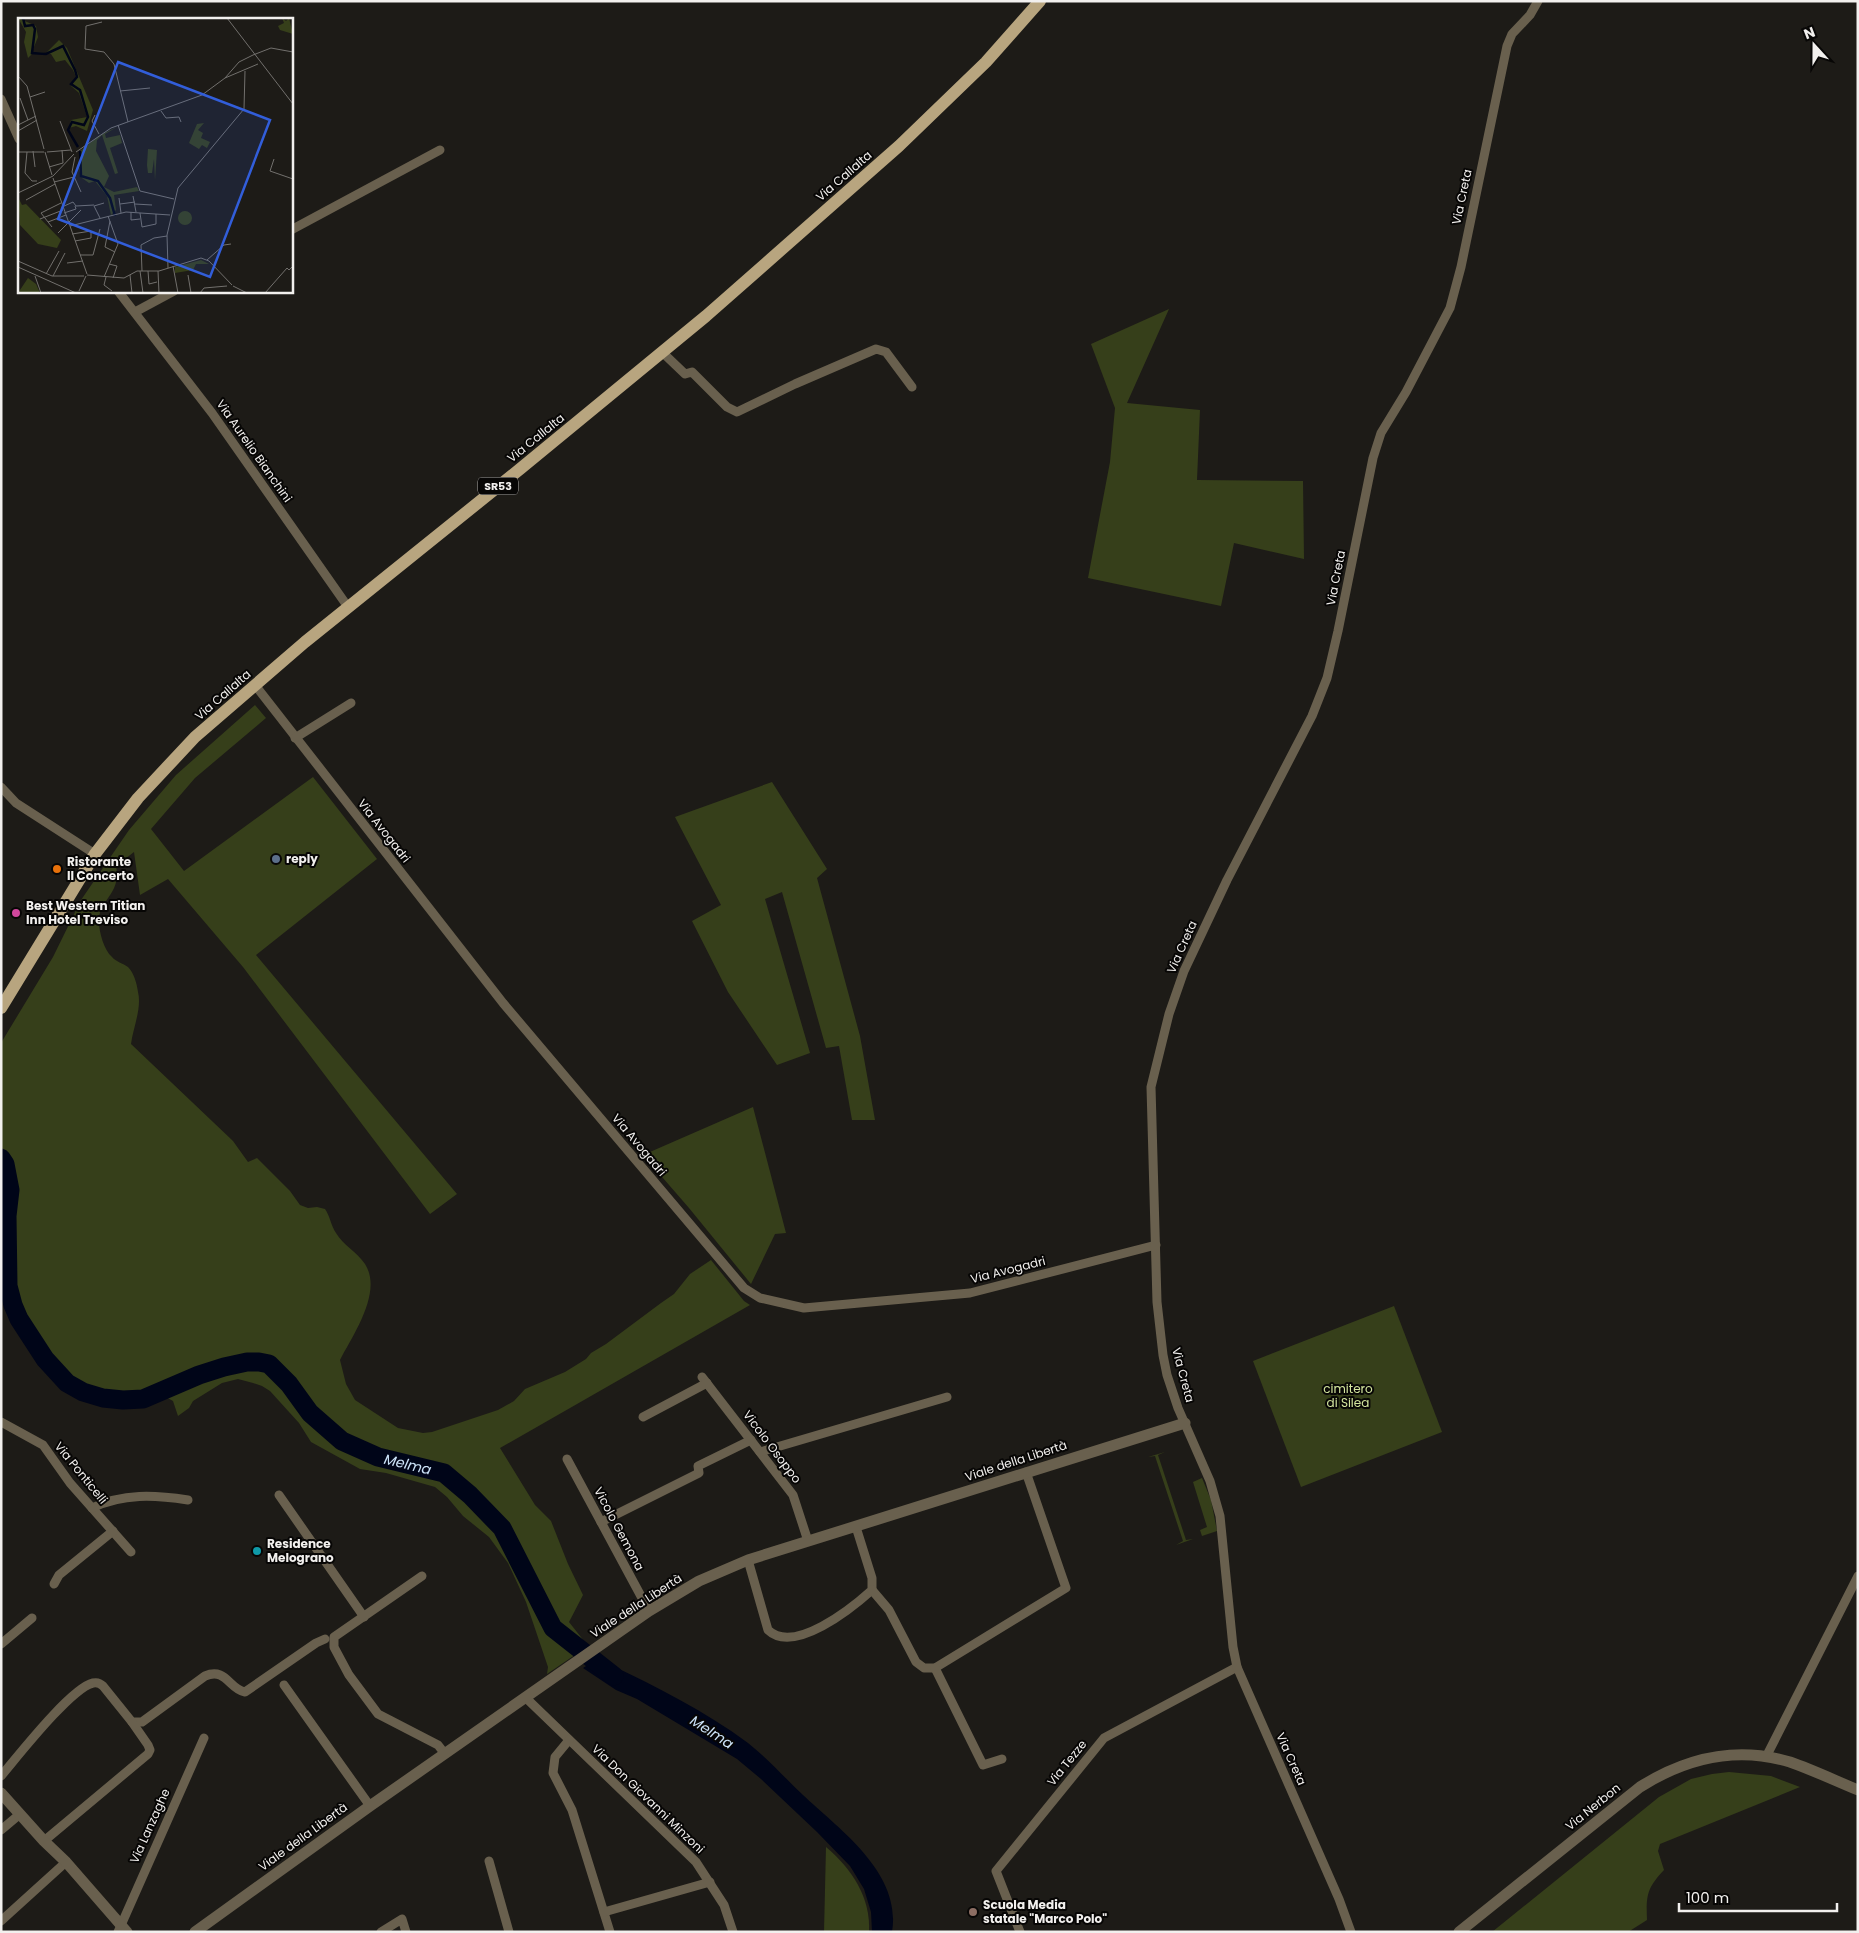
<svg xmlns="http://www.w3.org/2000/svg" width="1859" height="1933" font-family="Poppins,sans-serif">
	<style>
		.green { fill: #363f1a }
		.water { fill: #000518 }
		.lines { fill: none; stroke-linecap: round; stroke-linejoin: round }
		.river { stroke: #000518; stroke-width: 19 }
		.minor { stroke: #69604e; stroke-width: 9 }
		.tertiary { stroke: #69604e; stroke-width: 11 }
		.primary { stroke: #b8a57f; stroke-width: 12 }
		.service-dot { fill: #5c6f8a; stroke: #070605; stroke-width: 2 }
		.food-dot { fill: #e8710a; stroke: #070605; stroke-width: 2 }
		.hotel-dot { fill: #d1479c; stroke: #070605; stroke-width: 2 }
		.culture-dot { fill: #0f9aa8; stroke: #070605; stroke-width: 2 }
		.education-dot { fill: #8d6e63; stroke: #070605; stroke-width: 2 }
		.labels { text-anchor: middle; stroke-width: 4; stroke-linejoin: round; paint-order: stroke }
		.shield { fill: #070605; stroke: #acaaa8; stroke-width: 1 }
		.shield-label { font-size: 11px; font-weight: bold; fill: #f2f0ee }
		.street-label { font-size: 12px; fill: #f2f0ee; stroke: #070605 }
		.poi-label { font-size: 12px; font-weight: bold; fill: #f2f0ee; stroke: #070605; text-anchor: start }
		.park-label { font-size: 12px; fill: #d4e69e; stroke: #070605 }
		.water-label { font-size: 14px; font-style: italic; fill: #cde4f9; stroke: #070605 }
		.inset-river { fill: none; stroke: #000518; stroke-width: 2.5 }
		.inset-road { fill: none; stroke: #72706d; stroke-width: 1 }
		.view { fill: #325eda; fill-opacity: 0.15; stroke: #325eda; stroke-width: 2.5 }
		.inset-edge { fill: none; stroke: #f2f0ee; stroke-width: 2.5 }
	</style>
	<rect width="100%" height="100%" fill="#1d1b17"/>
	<g class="green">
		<path d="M 1169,309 L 1127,403 L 1200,410 L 1197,480 L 1303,481 L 1304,559 L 1234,543 L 1221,606 L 1088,578 L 1110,462 L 1115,408 L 1091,344 Z"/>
		<path d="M 255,705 L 266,718 L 195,778 L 151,829 L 184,871 L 313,777 L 377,859 L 256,955 L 457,1194 L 430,1214 L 243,967 L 168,879 L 140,895 L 134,852 L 116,866 C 122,894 98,900 99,922 C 99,932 104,950 112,957 C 116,962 123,963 128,967 C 134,973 137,984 138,992 C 142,1008 133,1028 131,1044 L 233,1141 L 248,1162 L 257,1158 L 290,1191 L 300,1205 L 308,1208 L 317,1207 L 325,1209 C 330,1216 331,1226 336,1233 C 343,1245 357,1252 365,1264 C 383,1292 353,1335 340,1360 L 346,1384 L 355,1400 L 398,1428 L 423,1433 L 432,1432 L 498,1410 L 514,1401 L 525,1389 L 565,1372 L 586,1359 L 591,1353 L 606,1344 L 661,1303 L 674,1294 L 690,1274 L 711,1260 L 744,1301 L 750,1305 L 500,1448 L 535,1505 L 551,1521 L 568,1564 L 583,1595 L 569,1622 L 588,1646 L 547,1674 L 548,1667 L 526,1602 L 508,1563 L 489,1537 L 463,1516 L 447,1497 L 435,1487 L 386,1473 L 360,1469 L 311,1442 L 299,1423 L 270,1391 L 262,1386 L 253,1383 L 238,1379 L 222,1383 L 193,1401 L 189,1408 L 178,1416 L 173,1401 L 164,1396 L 146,1402 L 122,1404 L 88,1398 L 71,1390 L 55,1376 L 18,1325 L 10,1307 L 6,1291 L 4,1233 L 7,1188 L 1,1164 L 1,1043 L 53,957 L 81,900 L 129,830 L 176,775 Z"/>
		<path d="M 772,782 L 827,869 L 817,878 L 860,1036 L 875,1120 L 852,1120 L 839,1046 L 826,1048 L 782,892 L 765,899 L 810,1053 L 777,1065 L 728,992 L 692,921 L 721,905 L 675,817 Z"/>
		<path d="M 753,1107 L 786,1233 L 775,1234 L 751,1284 L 689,1208 L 643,1155 Z"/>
		<path d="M 1394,1306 L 1442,1432 L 1301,1487 L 1253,1361 Z"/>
		<path d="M 1165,1452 L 1158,1455 L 1186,1540 L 1193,1539 L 1176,1545 L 1183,1541 L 1155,1456 L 1148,1457 Z"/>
		<path d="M 1202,1478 L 1211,1500 L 1217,1531 L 1202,1536 L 1200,1530 L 1207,1527 L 1193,1482 Z"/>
		<path d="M 1729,1772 L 1771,1776 L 1800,1787 L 1660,1844 L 1658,1851 L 1664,1870 C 1647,1888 1646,1895 1647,1920 L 1628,1932 L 1492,1932 L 1659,1797 L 1691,1779 L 1712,1774 Z"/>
		<path d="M 826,1847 C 851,1868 871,1897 869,1932 L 824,1932 Z"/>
	</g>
	<path class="water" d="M 600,1657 L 609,1664 C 657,1687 705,1711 748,1743 C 767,1758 785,1778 803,1795 C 840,1830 902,1873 892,1932 L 872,1932 L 871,1912 L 864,1889 L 850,1866 L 817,1832 L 761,1779 L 737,1759 L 637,1699 L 616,1690 L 583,1668 Z"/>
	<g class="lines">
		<path class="river" id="s1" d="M 1,1158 L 5,1164 L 10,1190 L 7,1216 L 8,1286 L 13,1305 L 19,1319 L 45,1359 L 67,1383 L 83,1392 L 103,1398 L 123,1400 L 143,1399 L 199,1375 L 224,1367 L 247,1362 L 259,1362 L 269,1364 L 289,1384 L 310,1413 L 342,1441 L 378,1457 L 444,1473 L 470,1495 L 502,1528 L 553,1628 L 614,1676"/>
		<g class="minor">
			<path d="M 1,99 L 19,139"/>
			<path d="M 291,230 L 440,150"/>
			<path d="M 118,291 L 212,413 L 348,607"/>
			<path d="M 135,312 L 174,291"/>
			<path d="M 662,352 L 685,374 L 692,372 L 727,407 L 737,412 L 795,384 L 876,349 L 886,352 L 912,387"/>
			<path d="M 255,685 L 503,1003 L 744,1288 L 760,1298 L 804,1308 L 970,1293 L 1156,1245"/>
			<path d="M 295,738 L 351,703"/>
			<path d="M 1,787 L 16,803 L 95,854"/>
			<path d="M 702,1377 L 793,1495 L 808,1541"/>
			<path d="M 643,1417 L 707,1383"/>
			<path d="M 1,1422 L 43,1445 L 70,1483 L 131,1552"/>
			<path d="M 760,1452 L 947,1397"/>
			<path d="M 567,1459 L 649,1611"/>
			<path d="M 279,1495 L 364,1617"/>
			<path d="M 92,1508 C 123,1493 155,1495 188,1500"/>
			<path d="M 601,1522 L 699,1473 L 698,1466 L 751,1440"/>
			<path d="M 748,1560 L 768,1630 C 794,1655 852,1608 872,1590 L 872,1578 L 856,1527"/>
			<path d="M 422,1576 L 334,1637 L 334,1647 L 349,1675 L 378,1714 L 438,1745 L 445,1754"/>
			<path d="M 54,1584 L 59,1575 L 113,1531"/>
			<path d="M 872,1590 L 889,1610 L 916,1662 L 924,1668 L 935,1668 L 1066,1588 L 1026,1472"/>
			<path d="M 1,1644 L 32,1618"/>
			<path d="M 935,1668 L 983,1765 L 1002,1759"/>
			<path d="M 284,1685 L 370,1806"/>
			<path d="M 526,1698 L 696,1862 L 724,1905 L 733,1932"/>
			<path d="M 569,1740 L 555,1757 L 553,1773 L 572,1810 L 610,1932"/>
			<path d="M 1766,1757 L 1858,1576"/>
			<path d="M 1,1776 C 18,1756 71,1688 93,1683 C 97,1682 100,1683 103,1686 L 132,1722 L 142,1722 L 205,1676 C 226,1667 229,1689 245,1692 L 316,1643 L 325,1639"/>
			<path d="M 1,1830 L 20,1814"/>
			<path d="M 44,1841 L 148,1754 L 150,1750 L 148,1745 L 132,1722"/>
			<path d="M 489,1861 L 509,1932"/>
			<path d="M 604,1912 L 710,1882"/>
			<path d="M 1,1921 L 66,1862"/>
			<path d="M 118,1932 L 204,1738"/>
			<path d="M 381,1932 L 402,1919 L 406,1932"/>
			<path d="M 1020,1932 L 996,1871 L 1104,1738 L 1237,1667"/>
			<path d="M 1351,1932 L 1339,1899 L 1237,1667 L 1233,1647 L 1220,1516 L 1210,1481 L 1178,1408 L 1167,1375 L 1163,1355 L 1157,1302 L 1151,1087 L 1169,1014 L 1184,971 L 1227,880 L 1312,716 L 1327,678 L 1338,631 L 1373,458 L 1381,433 L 1406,392 L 1450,308 L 1461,267 L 1507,46 L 1512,34 L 1530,15 L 1538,1"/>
		</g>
		<g class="tertiary">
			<path d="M 1,1793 L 44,1841 L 66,1862 L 127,1932"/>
			<path d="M 195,1932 L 370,1806 L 649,1611 L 699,1581 L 748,1560 L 1185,1423"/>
			<path d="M 1459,1932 L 1640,1787 C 1686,1758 1737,1746 1790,1762 C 1813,1770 1836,1781 1858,1790"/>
		</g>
		<path class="primary" d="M 1,1008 L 95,854 L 138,798 L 195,737 L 305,642 L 520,469 L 706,316 L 899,146 L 986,62 L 1040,1"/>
	</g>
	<circle class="service-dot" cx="276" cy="859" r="5"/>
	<circle class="food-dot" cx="57" cy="869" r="5"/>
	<circle class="hotel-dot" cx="16" cy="913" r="5"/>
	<circle class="culture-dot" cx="257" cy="1551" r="5"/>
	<circle class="education-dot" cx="973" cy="1912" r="5"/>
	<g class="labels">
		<rect class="shield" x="478" y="477.5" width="40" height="17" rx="4"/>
		<g class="shield-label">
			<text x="498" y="490">SR53</text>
		</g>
		<g class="street-label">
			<text transform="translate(844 176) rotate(-41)" y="4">Via Callalta</text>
			<text transform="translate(1462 197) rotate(-78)" y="4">Via Creta</text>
			<text transform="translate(536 438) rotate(-39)" y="4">Via Callalta</text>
			<text transform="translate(254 451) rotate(55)" y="4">Via Aurelio Bianchini</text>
			<text transform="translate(1336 578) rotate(-79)" y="4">Via Creta</text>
			<text transform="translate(223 695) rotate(-41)" y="4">Via Callalta</text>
			<text transform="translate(384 831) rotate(52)" y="4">Via Avogadri</text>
			<text transform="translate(1182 947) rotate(-66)" y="4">Via Creta</text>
			<text transform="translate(639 1145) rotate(50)" y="4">Via Avogadri</text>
			<text transform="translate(1008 1270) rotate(-14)" y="4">Via Avogadri</text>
			<text transform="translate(1183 1375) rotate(75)" y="4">Via Creta</text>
			<text transform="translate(772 1447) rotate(53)" y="4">Vicolo Osoppo</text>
			<text transform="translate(1016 1461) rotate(-18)" y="4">Viale della Libertà</text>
			<text transform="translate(81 1473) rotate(51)" y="4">Via Ponticelli</text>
			<text transform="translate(619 1529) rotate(62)" y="4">Vicolo Gemona</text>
			<text transform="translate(636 1606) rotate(-33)" y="4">Viale della Libertà</text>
			<text transform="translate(1291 1759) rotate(66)" y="4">Via Creta</text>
			<text transform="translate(1067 1763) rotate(-51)" y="4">Via Tezze</text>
			<text transform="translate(648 1799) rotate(44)" y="4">Via Don Giovanni Minzoni</text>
			<text transform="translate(1593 1807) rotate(-39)" y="4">Via Nerbon</text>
			<text transform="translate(150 1826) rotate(-66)" y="4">Via Lanzaghe</text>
			<text transform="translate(303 1837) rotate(-36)" y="4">Viale della Libertà</text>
		</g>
		<g class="poi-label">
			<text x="286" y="863">reply</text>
			<text x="67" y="866">Ristorante<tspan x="67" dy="14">Il Concerto</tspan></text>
			<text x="26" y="910">Best Western Titian<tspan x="26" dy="14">Inn Hotel Treviso</tspan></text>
			<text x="267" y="1548">Residence<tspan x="267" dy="14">Melograno</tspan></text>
			<text x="983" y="1909">Scuola Media<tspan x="983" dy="14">statale "Marco Polo"</tspan></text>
		</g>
		<g class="park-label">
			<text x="1348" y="1393">cimitero<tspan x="1348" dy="14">di Silea</tspan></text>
		</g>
		<g class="water-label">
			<text dy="5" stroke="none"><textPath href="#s1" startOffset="634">Melma</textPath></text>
			<text transform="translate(712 1732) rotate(33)" y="5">Melma</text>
		</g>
	</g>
	<g transform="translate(18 18)">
		<rect width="275" height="275" fill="#1d1b17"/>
		<path d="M 0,0 L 18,8 L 20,19 L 14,34 L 28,35 L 41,22 L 49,30 L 75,92 L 69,113 L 58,108 L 51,110 L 53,102 L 69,99 L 61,75 L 53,68 L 58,59 L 55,52 L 47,42 L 38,44 L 33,36 L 14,36 L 10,40 L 6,24 L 8,14 ZM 264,0 L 268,3 L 271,0 L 275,16 L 262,12 L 260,8 L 266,5 ZM 186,105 L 180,112 L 185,115 L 183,120 L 192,124 L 189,130 L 184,127 L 181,131 L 171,125 L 179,106 ZM 99,109 L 87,116 L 88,120 L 102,117 L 104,125 L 92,130 L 100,155 L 97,156 L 84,117 L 79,122 L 78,133 L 91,158 L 86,169 L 96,174 L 119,169 L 121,173 L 96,177 L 98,192 L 93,197 L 89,178 L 77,163 L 71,165 L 64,160 L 60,150 L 62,133 L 82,117 ZM 130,131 L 139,132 L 137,162 L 136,141 L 134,155 L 130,155 L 129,147 ZM 0,179 L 4,187 L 8,186 L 43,222 L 39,230 L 20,226 L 2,207 ZM160 200a7 7 0 1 1 14 0a7 7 0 1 1-14 0ZM 183,242 L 191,246 L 178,246 L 175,252 L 157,255 L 157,249 ZM 10,260 L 18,266 L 22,275 L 0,275 Z" fill="#363f1a"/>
		<path class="inset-river" d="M 5,0 L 7,8 L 15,7 L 17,11 L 14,35 L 28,36 L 45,28 L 57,52 L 59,59 L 53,66 L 62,72 L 70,99 L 66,107 L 54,104 L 50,112 L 60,129M 62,133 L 63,158 L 80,163 L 92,180 L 97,198"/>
		<path class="inset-road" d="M 209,0 L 275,86M 84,4 L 68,8 L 67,31 L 86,34 L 96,46 L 110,104M 0,58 L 9,68 L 26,131M 207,60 L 240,46M 102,73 L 132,70M 12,79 L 27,74M 2,80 L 10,102M 143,93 L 148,100 L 161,99 L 163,104M 77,97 L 74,103 L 81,116M 42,103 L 54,134M 0,107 L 18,98M 100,107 L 122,173 L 156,181M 0,113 L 19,102M 15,133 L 17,149M 0,134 L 26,134M 9,134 L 7,155 L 14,163 L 19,163M 27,134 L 34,157M 29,134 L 53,132M 58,134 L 93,110 L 184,77 L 207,60 L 221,44 L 235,37 L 253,30 L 275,34M 57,139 L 54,154 L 63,174M 256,141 L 252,153 L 275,161M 31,149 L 45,145 L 44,132M 35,160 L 69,256M 36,164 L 56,159M 0,175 L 35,158 L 56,136M 115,178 L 118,194M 101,180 L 103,195M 8,182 L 37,166M 102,186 L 117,184M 117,186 L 134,187M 44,189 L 55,184 L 58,188 L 76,187M 113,194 L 113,202 L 122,201M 46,195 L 58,191 L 57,188M 122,195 L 124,209 L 138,206 L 138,196M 82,200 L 76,188 L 86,185M 22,201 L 45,192M 92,203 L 87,229 L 97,234M 30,204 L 48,197M 52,208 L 108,194 L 152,197M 34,209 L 23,195 L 43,185M 40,215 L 63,192M 54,216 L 73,213 L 73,220 L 57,223M 62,237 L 75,237 L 82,211M 189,242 L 206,227 L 213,226M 0,243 L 34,258 L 66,258M 49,245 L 65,243M 91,246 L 99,248 L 95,260M 155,248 L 160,275M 0,249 L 58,275M 150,250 L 149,217 L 160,170 L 226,91 L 227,53M 122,253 L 125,275M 124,253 L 123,227 L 136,220 L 149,218M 130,253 L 131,266 L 139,264M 140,253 L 141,275M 28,256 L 41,233M 69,257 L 106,260 L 119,253 L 141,253 L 183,240 L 191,243 L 214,267M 112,257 L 114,275M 170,257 L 173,275M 17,258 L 23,275M 35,258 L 47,235M 86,259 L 100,226 L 90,198M 88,259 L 86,267 L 94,273M 215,268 L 229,275M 61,273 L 68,258M 182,275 L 186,270 L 209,268M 247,275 L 269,250 L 271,252 L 275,248"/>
		<path class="view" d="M 100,44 L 252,102 L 192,259 L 40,201 Z"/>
		<rect width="275" height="275" class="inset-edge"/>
	</g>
	<rect width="1859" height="1933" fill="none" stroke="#f2f0ee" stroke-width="5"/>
	<g transform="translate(1814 45) rotate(339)" stroke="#070605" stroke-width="4" paint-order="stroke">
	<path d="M0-4L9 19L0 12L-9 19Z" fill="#f2f0ee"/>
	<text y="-8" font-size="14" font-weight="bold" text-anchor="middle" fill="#f2f0ee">N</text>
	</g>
	<path d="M1679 1903v8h158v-8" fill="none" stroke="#f2f0ee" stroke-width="2.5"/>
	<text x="1686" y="1903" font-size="15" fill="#f2f0ee" stroke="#070605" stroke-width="4" paint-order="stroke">100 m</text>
</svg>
